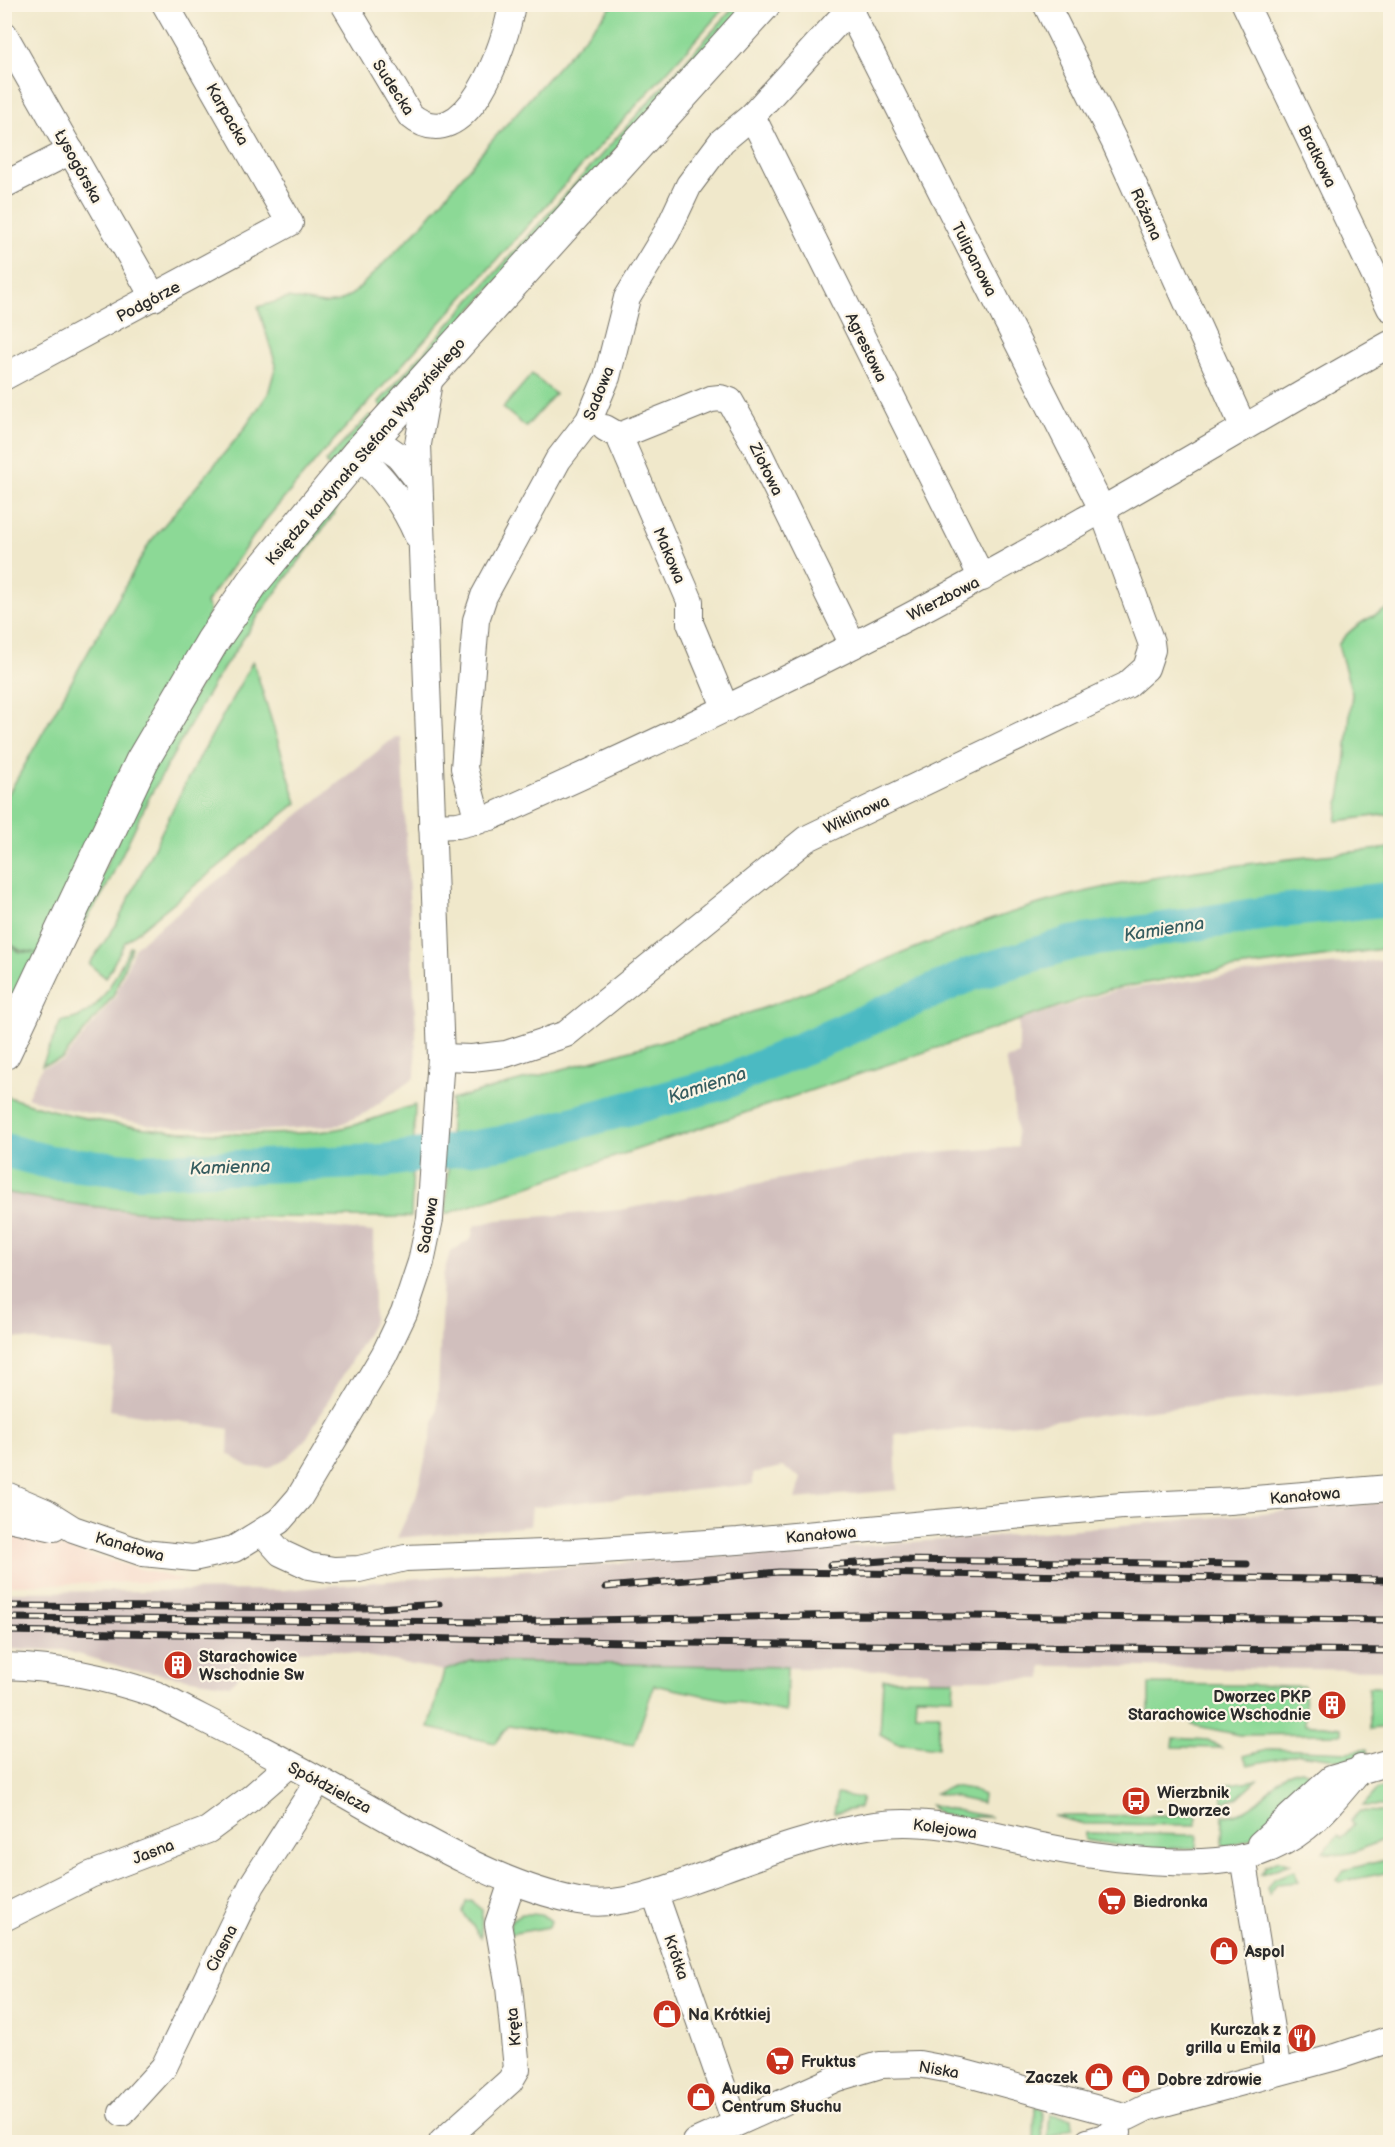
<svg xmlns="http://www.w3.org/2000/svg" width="1395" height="2147" font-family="'Balsamiq Sans',sans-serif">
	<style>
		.built { fill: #f6d2c3 }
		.industrial { fill: #d1bfbd }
		.green { fill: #8cd996; stroke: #5c8260; stroke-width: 1.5 }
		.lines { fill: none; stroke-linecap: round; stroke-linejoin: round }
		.river { stroke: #4bbac2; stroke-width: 34 }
		.minor-casing { stroke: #706d63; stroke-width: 28 }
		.major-casing { stroke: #706d63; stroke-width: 35 }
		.minor { stroke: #fff; stroke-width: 26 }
		.major { stroke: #fff; stroke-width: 33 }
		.rail-casing { stroke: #2b2b2b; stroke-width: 7 }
		.rail { stroke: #fcf5e5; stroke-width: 4.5; stroke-dasharray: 14; stroke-linecap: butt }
		.labels { text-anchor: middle; stroke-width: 4.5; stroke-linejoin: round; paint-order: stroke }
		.street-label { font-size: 16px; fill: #2b2b2b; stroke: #fcf5e5 }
		.poi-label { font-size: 16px; font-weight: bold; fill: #2b2b2b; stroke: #fcf5e5; text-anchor: start }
		.water-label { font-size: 18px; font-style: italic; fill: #365d60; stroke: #fcf5e5 }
	</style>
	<rect width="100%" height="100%" fill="#fcf5e5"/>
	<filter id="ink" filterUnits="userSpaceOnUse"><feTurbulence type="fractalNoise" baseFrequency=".0167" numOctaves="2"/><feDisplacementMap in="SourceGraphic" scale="12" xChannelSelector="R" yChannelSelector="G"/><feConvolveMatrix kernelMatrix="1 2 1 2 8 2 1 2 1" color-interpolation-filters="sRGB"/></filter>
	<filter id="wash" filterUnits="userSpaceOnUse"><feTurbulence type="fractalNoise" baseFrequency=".008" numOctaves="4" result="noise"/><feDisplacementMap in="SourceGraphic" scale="24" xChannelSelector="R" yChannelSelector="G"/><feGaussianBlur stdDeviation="1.35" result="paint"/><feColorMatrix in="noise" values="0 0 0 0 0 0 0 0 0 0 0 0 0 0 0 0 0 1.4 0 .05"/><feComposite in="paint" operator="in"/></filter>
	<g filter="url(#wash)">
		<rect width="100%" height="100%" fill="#f0e8cb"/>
		<path class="built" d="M 4,1532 L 5,1532 L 185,1581 L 5,1585 Z"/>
		<g class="industrial">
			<path d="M 395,737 L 401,737 L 416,1033 L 415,1077 L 367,1112 L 339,1125 L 258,1131 L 158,1126 L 56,1107 L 27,1097 L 42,1067 L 63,1061 L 115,997 L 135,947 Z"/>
			<path d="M 1390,960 L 1390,1385 L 990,1427 L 895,1434 L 897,1490 L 795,1499 L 801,1478 L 783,1467 L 753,1473 L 753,1484 L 532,1507 L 530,1526 L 397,1538 L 416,1497 L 437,1411 L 443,1276 L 450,1252 L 471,1239 L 474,1226 L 498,1220 L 620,1210 L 905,1155 L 1018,1147 L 1012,1086 L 1005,1059 L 1019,1055 L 1019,1021 L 1117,990 L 1294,968 Z"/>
			<path d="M 5,1193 L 163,1213 L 231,1217 L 373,1232 L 374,1321 L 305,1441 L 288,1457 L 269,1468 L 250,1467 L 228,1454 L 229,1429 L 109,1410 L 115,1352 L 5,1336 Z"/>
			<path d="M 1390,1502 L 1390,1670 L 1042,1666 L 1042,1679 L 928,1679 L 928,1671 L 471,1661 L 444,1671 L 336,1650 L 263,1652 L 230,1685 L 134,1670 L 63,1650 L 5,1649 L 5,1592 L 284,1590 L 466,1574 L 996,1536 Z"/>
		</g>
		<g class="green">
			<path d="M 613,5 L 727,5 L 319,457 L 264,522 L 206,603 L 210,611 L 190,658 L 13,1002 L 5,996 L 5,943 L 20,952 L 37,953 L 20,950 L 5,941 L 5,800 L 150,542 L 242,432 L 268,394 L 276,365 L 258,307 L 288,298 L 324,304 L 339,302 L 354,293 L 421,226 L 488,145 Z"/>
			<path d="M 736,5 L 746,5 L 382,409 L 379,402 Z"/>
			<path d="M 532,374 L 555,394 L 526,427 L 503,408 Z"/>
			<path d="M 370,415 L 374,417 L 329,468 L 326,461 Z"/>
			<path d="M 336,496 L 339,505 L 331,518 L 259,615 L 215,681 L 150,796 L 105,890 L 70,946 L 145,779 L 222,647 Z"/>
			<path d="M 1390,608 L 1390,814 L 1336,821 L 1344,776 L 1352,693 L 1338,645 C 1351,626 1370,617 1390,608 Z"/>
			<path d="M 253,661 L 297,803 L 125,942 L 106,978 L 89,964 L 116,925 L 185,784 Z"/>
			<path d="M 1390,848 L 1390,948 L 1200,973 L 1108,990 L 446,1214 L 451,1100 C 556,1070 664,1044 766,1007 C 871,969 971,919 1080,893 C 1182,869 1286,859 1390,848 Z"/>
			<path d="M 130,947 L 132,947 L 113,996 L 62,1059 L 42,1065 L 61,1021 C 100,1019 114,978 130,947 Z"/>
			<path d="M 5,1096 C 89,1125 180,1136 269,1134 C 293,1133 318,1134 342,1128 C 366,1123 391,1112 415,1105 L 411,1217 C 277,1218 137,1220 5,1192 Z"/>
			<path d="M 471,1661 L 787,1667 L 786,1712 L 654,1685 L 634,1745 L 509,1725 L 495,1743 L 429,1728 L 444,1671 Z"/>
			<path d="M 883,1679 L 954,1680 L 953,1697 L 916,1696 L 915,1714 L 939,1714 L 938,1748 L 896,1743 L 880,1734 Z"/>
			<path d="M 1149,1684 L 1304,1686 L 1305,1724 L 1342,1728 L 1342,1734 L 1240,1735 L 1192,1725 L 1192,1720 L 1149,1719 Z"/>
			<path d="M 1369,1687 L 1390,1687 L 1390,1727 L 1370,1729 Z"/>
			<path d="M 1174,1738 L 1208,1740 L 1221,1748 L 1173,1747 Z"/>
			<path d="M 1271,1749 L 1348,1752 L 1367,1749 L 1368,1755 L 1344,1760 L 1299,1754 L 1248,1765 L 1243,1756 Z"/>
			<path d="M 1301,1770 L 1315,1775 L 1317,1779 C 1291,1804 1263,1842 1225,1846 L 1222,1843 L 1223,1816 C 1267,1812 1267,1775 1301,1770 Z"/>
			<path d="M 1257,1780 L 1237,1798 L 1223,1802 L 1222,1785 Z"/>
			<path d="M 952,1786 L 970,1789 L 983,1795 L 982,1803 L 935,1793 Z"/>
			<path d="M 1378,1789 L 1384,1789 L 1384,1806 L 1363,1806 Z"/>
			<path d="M 837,1794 L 862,1798 L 859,1808 L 834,1813 Z"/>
			<path d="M 930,1805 L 991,1817 C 973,1816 940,1822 930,1805 Z"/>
			<path d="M 1360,1811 L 1385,1812 L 1386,1838 C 1366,1847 1345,1860 1323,1852 L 1338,1836 L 1341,1839 L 1354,1824 L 1351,1820 Z"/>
			<path d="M 1197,1815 L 1196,1825 L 1084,1824 L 1053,1816 Z"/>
			<path d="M 1085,1833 L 1197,1835 L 1196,1848 L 1135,1848 L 1085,1840 Z"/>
			<path d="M 1390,1859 L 1390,1872 L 1340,1882 L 1337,1880 L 1344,1870 Z"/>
			<path d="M 1279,1860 L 1290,1864 L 1261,1874 L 1266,1866 Z"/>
			<path d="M 1294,1871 L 1299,1882 L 1277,1884 L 1269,1895 L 1267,1888 L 1273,1879 Z"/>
			<path d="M 471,1901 L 482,1910 L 481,1938 L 463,1912 L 466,1902 Z"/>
			<path d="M 522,1914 C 532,1914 543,1913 551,1921 L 549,1927 L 509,1934 L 511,1920 Z"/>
			<path d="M 1035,2107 L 1043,2110 L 1042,2141 L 1034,2142 Z"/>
			<path d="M 1050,2114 L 1072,2118 L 1073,2127 L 1048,2139 Z"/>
		</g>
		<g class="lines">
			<path class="river" d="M 4,1150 L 49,1162 L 138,1171 L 382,1161 L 501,1143 L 726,1082 L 969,975 L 1071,943 L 1281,911 L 1390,899"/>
		</g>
	</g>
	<g filter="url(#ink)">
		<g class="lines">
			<g class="minor-casing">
				<g id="minor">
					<path d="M 344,4 L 410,115 C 466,162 506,44 512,4"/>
					<path d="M 1046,4 L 1114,141 L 1243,426"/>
					<path d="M 1245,4 L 1390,308"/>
					<path d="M 4,34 L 154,298"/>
					<path d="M 752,116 L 982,578"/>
					<path d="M 4,185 L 71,151"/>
					<path d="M 4,377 L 290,223 L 165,4"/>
					<path d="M 605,428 L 619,436 L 690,601 L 690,623 L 726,709"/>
					<path d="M 619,436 L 711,399 L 720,398 L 730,401 L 755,445 L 853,645"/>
					<path d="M 373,438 L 399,456 L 418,480"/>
					<path d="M 358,454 C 383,478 403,502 417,535"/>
					<path d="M 478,821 L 464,768 L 476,620 L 484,596 L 558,460 L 589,420 L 607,377 L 627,298 L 667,232 L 689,185 L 722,141 L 752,116 L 854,4"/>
					<path d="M 432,826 L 458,825 L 491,817 C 657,743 823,665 982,577 C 1120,502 1254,420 1390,344"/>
					<path d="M 441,1057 L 472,1058 L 506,1054 L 566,1034 L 806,839 L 1127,685 L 1146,668 L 1152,650 L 1151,642 L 1102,509 L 849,9"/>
					<path d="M 4,1494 L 46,1512 L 73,1529 L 143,1553 L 193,1558 L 234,1549 L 279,1521 L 299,1498 L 384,1355 L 404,1313 L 421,1262 L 430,1219 L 441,1057 L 418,444 L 430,376"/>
					<path d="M 4,1517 L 54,1528"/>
					<path d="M 263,1533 L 281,1553 L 309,1566 L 334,1570 L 359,1569 L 405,1558 L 572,1552 L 738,1541 L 1122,1506 L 1230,1501 L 1390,1488"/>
					<path d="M 4,1666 C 61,1668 101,1676 155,1694 C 211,1723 268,1751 323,1782 C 400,1825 492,1884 578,1901 C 623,1909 669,1887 711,1873 C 763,1854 819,1833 874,1825 C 928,1817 983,1833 1036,1845 C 1094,1857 1186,1870 1244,1857 C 1302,1843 1324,1812 1361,1768"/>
					<path d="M 1260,1844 L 1331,1779 L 1390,1762"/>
					<path d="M 1243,1857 L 1278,2072"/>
					<path d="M 655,1894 L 735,2122"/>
					<path d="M 4,1918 L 90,1875 L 208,1830 L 251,1798 L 289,1765"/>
					<path d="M 122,2113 L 164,2067 L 252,1885 L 319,1780"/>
					<path d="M 442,2142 L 510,2081 L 517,2069 L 509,1987 L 498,1924 L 512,1882"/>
					<path d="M 695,2142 L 837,2078 L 880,2065 L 919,2064 L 961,2072 L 1128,2117 L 1146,2108 L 1336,2057 L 1390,2039"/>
					<path d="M 1088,2142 L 1118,2133"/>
				</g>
			</g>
			<g class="major-casing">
				<path id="major" d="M 4,1053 L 142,761 L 212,642 L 252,583 L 358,454 L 764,4"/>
			</g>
			<use href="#minor" class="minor"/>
			<use href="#major" class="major"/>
			<g class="rail-casing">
				<g id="rail">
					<path d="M 830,1565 L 895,1560 L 1247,1564"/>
					<path d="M 606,1587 L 779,1572 L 1390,1580"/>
					<path d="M 4,1606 L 377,1608 L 439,1604"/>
					<path d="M 4,1618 L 490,1622 L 854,1615 L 1390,1620"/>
					<path d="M 4,1631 L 685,1643 L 1390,1651"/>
				</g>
			</g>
			<use href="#rail" class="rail"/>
		</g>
	</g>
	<defs>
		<g id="building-disc" transform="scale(1.5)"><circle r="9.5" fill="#c8321e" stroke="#fcf5e5"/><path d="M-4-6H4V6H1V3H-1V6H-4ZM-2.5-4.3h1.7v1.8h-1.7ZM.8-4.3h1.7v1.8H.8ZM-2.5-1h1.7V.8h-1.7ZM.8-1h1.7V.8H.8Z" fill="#fff"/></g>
		<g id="bus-disc" transform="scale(1.5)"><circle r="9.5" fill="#c8321e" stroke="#fcf5e5"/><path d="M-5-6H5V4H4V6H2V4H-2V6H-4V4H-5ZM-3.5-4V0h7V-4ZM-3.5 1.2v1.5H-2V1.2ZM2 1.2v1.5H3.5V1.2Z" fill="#fff"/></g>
		<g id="supermarket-disc" transform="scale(1.5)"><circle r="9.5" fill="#c8321e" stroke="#fcf5e5"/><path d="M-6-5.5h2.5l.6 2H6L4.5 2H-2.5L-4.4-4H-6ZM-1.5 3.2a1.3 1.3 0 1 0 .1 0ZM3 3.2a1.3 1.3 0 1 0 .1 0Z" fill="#fff"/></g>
		<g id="shop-disc" transform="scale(1.5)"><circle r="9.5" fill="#c8321e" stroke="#fcf5e5"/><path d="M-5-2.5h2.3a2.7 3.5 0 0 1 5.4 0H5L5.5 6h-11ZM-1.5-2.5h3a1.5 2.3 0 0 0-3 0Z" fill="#fff"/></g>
		<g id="restaurant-disc" transform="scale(1.5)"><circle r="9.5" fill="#c8321e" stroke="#fcf5e5"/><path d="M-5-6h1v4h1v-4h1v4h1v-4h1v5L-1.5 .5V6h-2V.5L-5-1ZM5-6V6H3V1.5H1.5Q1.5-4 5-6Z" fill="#fff"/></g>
	</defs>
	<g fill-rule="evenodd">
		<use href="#building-disc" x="178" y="1665"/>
		<use href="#building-disc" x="1332" y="1705"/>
		<use href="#bus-disc" x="1136" y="1801"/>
		<use href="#supermarket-disc" x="1112" y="1901"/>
		<use href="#shop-disc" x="1224" y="1951"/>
		<use href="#shop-disc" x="667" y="2014"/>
		<use href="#restaurant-disc" x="1302" y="2038"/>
		<use href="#supermarket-disc" x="780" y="2061"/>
		<use href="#shop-disc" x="1099" y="2077"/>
		<use href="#shop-disc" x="1136" y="2079"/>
		<use href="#shop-disc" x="701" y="2097"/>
	</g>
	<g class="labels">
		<g class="street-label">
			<text transform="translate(394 87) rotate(57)" y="6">Sudecka</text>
			<text transform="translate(228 114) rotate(60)" y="6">Karpacka</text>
			<text transform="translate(1318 156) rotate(64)" y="6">Bratkowa</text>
			<text transform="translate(79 166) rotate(61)" y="6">Łysogórska</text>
			<text transform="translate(1147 214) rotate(66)" y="6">Różana</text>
			<text transform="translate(975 259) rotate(63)" y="6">Tulipanowa</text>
			<text transform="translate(148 301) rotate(-28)" y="6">Podgórze</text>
			<text transform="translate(867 347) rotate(64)" y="6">Agrestowa</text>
			<text transform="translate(598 393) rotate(-68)" y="6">Sadowa</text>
			<text transform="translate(365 451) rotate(-49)" y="6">Księdza kardynała Stefana Wyszyńskiego</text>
			<text transform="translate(767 469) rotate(64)" y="6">Ziołowa</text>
			<text transform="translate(670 555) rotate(67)" y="6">Makowa</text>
			<text transform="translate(943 598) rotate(-27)" y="6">Wierzbowa</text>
			<text transform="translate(856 814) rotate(-25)" y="6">Wiklinowa</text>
			<text transform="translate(427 1225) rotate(-80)" y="6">Sadowa</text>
			<text transform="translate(1305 1495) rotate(-5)" y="6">Kanałowa</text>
			<text transform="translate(821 1534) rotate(-5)" y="6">Kanałowa</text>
			<text transform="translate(130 1546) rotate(16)" y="6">Kanałowa</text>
			<text transform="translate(330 1787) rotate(28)" y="6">Spółdzielcza</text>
			<text transform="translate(945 1828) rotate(8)" y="6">Kolejowa</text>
			<text transform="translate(153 1851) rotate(-21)" y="6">Jasna</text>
			<text transform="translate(221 1948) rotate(-63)" y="6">Ciasna</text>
			<text transform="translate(677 1957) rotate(71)" y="6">Krótka</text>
			<text transform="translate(513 2027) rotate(-95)" y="6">Kręta</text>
			<text transform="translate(939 2069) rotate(10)" y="6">Niska</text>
		</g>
		<g class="poi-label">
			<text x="199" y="1662">Starachowice<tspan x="199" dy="18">Wschodnie Sw</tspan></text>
			<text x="1311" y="1702" text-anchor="end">Dworzec PKP<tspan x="1311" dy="18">Starachowice Wschodnie</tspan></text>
			<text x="1157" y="1798">Wierzbnik<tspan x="1157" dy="18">- Dworzec</tspan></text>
			<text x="1133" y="1907">Biedronka</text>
			<text x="1245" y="1957">Aspol</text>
			<text x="688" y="2020">Na Krótkiej</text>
			<text x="1281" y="2035" text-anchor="end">Kurczak z<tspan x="1281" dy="18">grilla u Emila</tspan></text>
			<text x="801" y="2067">Fruktus</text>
			<text x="1078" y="2083" text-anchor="end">Zaczek</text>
			<text x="1157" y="2085">Dobre zdrowie</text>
			<text x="722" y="2094">Audika<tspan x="722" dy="18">Centrum Słuchu</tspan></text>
		</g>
		<g class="water-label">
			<text transform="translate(1164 929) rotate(-9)" y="6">Kamienna</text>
			<text transform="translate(707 1085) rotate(-18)" y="6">Kamienna</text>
			<text transform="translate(230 1167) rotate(-2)" y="6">Kamienna</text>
		</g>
	</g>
	<rect width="1395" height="2147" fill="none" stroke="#fcf5e5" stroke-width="24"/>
</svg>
